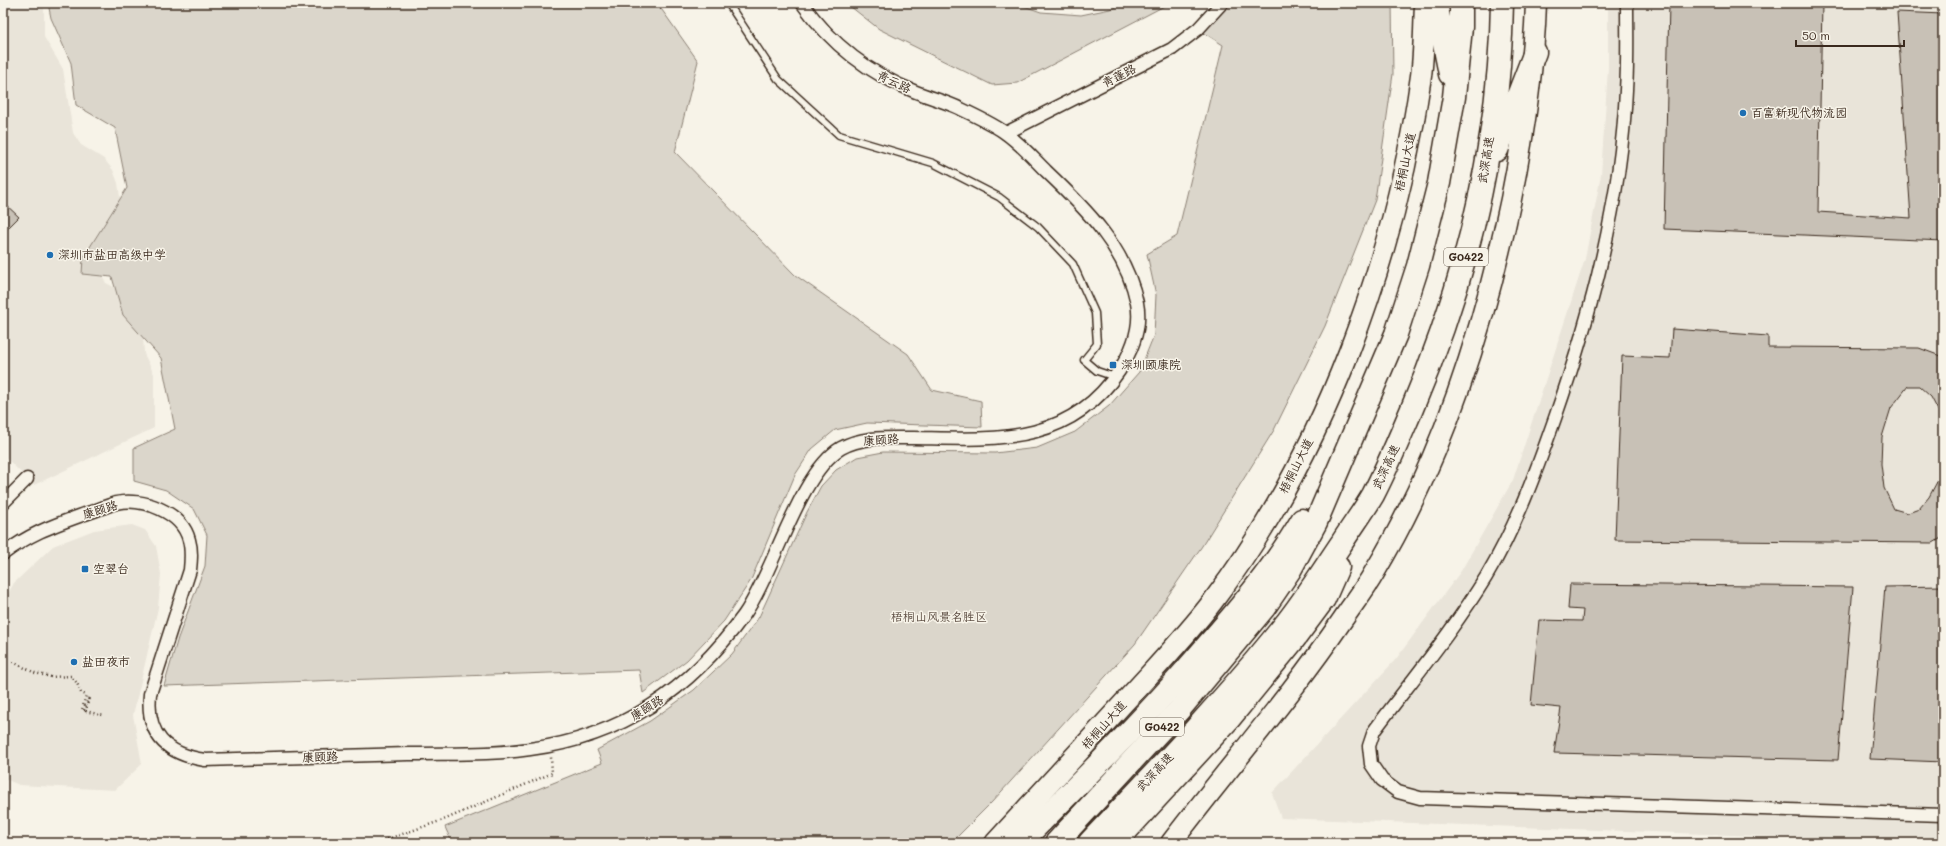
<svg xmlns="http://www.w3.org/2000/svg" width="1946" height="846" font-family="Mali,'LXGW WenKai TC',sans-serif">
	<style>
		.built { fill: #e9e4d9 }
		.green { fill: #dbd6cb; stroke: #8b8074 }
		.building { fill: #c8c1b6; stroke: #3b2a1e }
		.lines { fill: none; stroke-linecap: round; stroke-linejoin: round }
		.lane-casing { stroke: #3b2a1e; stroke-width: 9 }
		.street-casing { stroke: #3b2a1e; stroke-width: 15 }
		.primary-casing { stroke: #3b2a1e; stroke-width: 23 }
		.highway-casing { stroke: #3b2a1e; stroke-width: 25 }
		.path { stroke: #3b2a1e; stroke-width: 2.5; stroke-dasharray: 1 3; stroke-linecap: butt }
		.lane { stroke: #f7f3e8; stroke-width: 6 }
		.street { stroke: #f7f3e8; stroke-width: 12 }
		.primary { stroke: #f7f3e8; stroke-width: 20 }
		.highway { stroke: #f7f3e8; stroke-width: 22 }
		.poi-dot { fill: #1f6fb2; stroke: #f7f3e8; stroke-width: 1.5 }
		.labels { text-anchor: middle; stroke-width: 3; stroke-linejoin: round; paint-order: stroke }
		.shield { fill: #f7f3e8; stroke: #73665b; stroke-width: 1 }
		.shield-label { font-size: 11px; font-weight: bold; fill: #3b2a1e }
		.street-label { font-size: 12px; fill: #3b2a1e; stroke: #f7f3e8 }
		.poi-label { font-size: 12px; fill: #3b2a1e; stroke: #f7f3e8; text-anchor: start }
		.park-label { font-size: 12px; fill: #5b4c41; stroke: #f7f3e8 }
	</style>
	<rect width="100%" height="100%" fill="#f7f3e8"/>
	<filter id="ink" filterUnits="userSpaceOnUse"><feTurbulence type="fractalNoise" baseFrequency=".025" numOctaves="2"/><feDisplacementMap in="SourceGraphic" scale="8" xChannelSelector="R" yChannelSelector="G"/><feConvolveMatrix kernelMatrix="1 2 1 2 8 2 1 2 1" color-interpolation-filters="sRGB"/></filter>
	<g filter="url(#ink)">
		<g class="built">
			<path d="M 3,3 L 44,3 L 44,37 L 63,69 L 73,133 L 81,145 L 104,159 L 113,170 L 118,183 L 121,205 L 96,266 L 106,283 L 132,296 L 142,314 L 144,354 L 154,374 L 154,428 L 34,485 L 7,459 L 3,462 Z"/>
			<path d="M 1608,3 L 1943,3 L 1943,843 L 1281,818 L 1272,793 L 1396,659 L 1461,571 L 1513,480 L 1585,259 L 1601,175 L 1608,68 Z"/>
			<path d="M 132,525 L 145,530 L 156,546 L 161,574 L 158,608 L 133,715 L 142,764 L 115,790 L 19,785 L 3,778 L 3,602 L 14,583 L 53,546 L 94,530 Z"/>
		</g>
		<g class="green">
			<path d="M 48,3 L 657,3 L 698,61 L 675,152 L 795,275 L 908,354 L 932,390 L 981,401 L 982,427 L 867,423 L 835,430 L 812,449 L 795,475 L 751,580 L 724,621 L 687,660 L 643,693 L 639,670 L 164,686 L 178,638 L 205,566 L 207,535 L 194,509 L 166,490 L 134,481 L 134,448 L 175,429 L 161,358 L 123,315 L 112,277 L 82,274 L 83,258 L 127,188 L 115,128 L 76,105 L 71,63 L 51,18 Z"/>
			<path d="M 846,3 L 1015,3 L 1041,12 L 1081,15 L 1115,8 L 1121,3 L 1170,3 L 1017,83 L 992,85 L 879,29 Z"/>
			<path d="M 1222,3 L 1392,3 L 1393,74 L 1375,200 L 1325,326 L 1274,430 L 1202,546 L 1135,644 L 992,802 L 951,843 L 452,843 L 445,827 L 602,763 L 597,750 L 650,721 L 694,690 L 732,654 L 759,617 L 807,512 L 821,486 L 836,470 L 857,457 L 883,452 L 995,453 L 1037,448 L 1075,432 L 1109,406 L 1139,372 L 1154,335 L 1156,295 L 1147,254 L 1177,236 L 1223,45 L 1198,29 Z"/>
		</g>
		<g class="building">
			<path d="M 1669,3 L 1822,3 L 1818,212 L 1911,218 L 1897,12 L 1943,14 L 1943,241 L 1664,229 Z"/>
			<path d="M 3,202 L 19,217 L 4,232 L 3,231 Z"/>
			<path d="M 1672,329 L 1768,336 L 1768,347 L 1919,348 L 1943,357 L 1943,443 L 1942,418 L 1931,397 L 1919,386 L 1908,386 L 1891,408 L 1882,437 L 1881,464 L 1884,488 L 1894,509 L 1908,513 L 1919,509 L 1929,497 L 1938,480 L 1943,463 L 1943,537 L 1933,543 L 1615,540 L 1622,356 L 1670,358 Z"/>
			<path d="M 1570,584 L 1853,587 L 1838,760 L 1554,753 L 1561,708 L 1531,705 L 1539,620 L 1582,621 L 1583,610 L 1568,609 Z"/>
			<path d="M 1943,586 L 1943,762 L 1870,759 L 1885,587 Z"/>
		</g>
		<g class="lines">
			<g class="lane-casing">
				<path id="lane" d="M 728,3 L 778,79 L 839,135 L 933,163 L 999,197 L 1038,227 L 1073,264 L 1095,313 L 1097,344 L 1084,360 L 1097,371 L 1115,377"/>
			</g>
			<g class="street-casing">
				<g id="street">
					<path d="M 1627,3 C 1627,32 1628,61 1626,90 C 1621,202 1592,312 1555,418 C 1536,472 1516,527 1486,577 C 1453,631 1412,680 1374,731 L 1369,746 L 1371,764 L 1382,780 L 1398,792 L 1420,798 L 1943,815"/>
					<path d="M 1006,133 L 1172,49 L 1198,29 L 1222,3"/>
					<path d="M 3,503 L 27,479"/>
					<path d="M 3,554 C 31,533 52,526 85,514 C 95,511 106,506 116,503 C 142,497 182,512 189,540 C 192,550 191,560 190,570 L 150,694 C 146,735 166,754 205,760 C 273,758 340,756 408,754 C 448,753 491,755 530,749 C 622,737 690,690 744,615 C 774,572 799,473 841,448 C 862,436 889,438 913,438 C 992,439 1068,447 1119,371 C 1132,351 1142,328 1137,303 C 1126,248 1085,208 1046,171 C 1033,158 1020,143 1004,132 C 991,123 976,116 961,109 C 947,102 931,98 916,92 C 869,74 831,44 802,3"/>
				</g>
			</g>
			<g class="primary-casing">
				<g id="primary">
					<path d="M 995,843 C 1040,794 1085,745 1130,696 C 1158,665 1188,634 1213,601 C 1324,455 1396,256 1421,76 C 1424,52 1424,27 1425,3"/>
					<path d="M 1171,843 C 1228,768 1290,697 1343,619 C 1353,604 1365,589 1374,573 C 1443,458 1484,329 1511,199 C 1524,134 1534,69 1536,3"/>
				</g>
			</g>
			<g class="highway-casing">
				<g id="highway">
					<path d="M 1436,3 L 1450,74"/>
					<path d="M 1497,150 L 1535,52"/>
					<path d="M 1020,843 C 1083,780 1147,716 1205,648 C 1240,608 1275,566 1302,520"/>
					<path d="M 1056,843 L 1179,710 L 1264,608 L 1290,570 L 1316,522 L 1396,334 L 1418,266 L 1439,183 L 1454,97 L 1461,27 L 1461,3"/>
					<path d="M 1089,843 C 1155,773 1222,703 1283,627 C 1304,601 1322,572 1341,544 C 1351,528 1363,512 1373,495 C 1387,468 1399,439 1411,411 C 1466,282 1500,144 1502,3"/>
					<path d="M 1115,843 L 1229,719 L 1292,642 L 1324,599 L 1338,567"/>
				</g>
			</g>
			<g class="path">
				<path d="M 13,662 L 35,673 L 51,677 L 71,676 L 77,683 L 81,693 L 86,695 L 82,710 L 84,710 L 89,697 L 86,711 L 104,716"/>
				<path d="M 376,843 L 446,819 L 552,773 L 551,757"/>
			</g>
			<use href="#lane" class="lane"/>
			<use href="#street" class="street"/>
			<use href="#primary" class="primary"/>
			<use href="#highway" class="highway"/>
		</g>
	</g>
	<g class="poi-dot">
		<circle cx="1743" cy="113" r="4"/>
		<circle cx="50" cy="255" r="4"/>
		<rect x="1109" y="361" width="8" height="8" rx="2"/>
		<rect x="81" y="565" width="8" height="8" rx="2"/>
		<circle cx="74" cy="662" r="4"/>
	</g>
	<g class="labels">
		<g class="shield">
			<rect x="1444" y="248" width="44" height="18" rx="3"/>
			<rect x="1140" y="718" width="44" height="18" rx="3"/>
		</g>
		<g class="shield-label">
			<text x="1466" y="261">G0422</text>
			<text x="1162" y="731">G0422</text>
		</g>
		<g class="street-label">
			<text transform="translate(1119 76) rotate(-27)" y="4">青蓬路</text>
			<text transform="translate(894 82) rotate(25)" y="4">青云路</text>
			<text transform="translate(1486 160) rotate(-81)" y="4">武深高速</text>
			<text transform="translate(1405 162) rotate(-78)" y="4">梧桐山大道</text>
			<text transform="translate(881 440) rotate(-4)" y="4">康颐路</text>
			<text transform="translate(1296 466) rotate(-63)" y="4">梧桐山大道</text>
			<text transform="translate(1386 467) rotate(-65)" y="4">武深高速</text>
			<text transform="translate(100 510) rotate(-17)" y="4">康颐路</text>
			<text transform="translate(647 708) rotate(-32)" y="4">康颐路</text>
			<text transform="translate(1104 725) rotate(-48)" y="4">梧桐山大道</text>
			<text transform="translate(320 757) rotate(-2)" y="4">康颐路</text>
			<text transform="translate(1155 772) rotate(-47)" y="4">武深高速</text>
		</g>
		<g class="poi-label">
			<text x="1751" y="117">百富新现代物流园</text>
			<text x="58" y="259">深圳市盐田高级中学</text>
			<text x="1121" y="369">深圳颐康院</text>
			<text x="93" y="573">空翠台</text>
			<text x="82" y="666">盐田夜市</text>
		</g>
		<g class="park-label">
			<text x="939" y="621">梧桐山风景名胜区</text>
		</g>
	</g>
	<rect width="1946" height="846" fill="none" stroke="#f7f3e8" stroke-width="16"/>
	<rect x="8" y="8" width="1930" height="830" fill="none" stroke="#3b2a1e" stroke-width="1.5" filter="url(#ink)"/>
	<path d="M1796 40v6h108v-6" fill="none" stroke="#3b2a1e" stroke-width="2"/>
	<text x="1802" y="40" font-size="12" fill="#3b2a1e" stroke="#f7f3e8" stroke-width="3" paint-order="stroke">50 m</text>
</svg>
